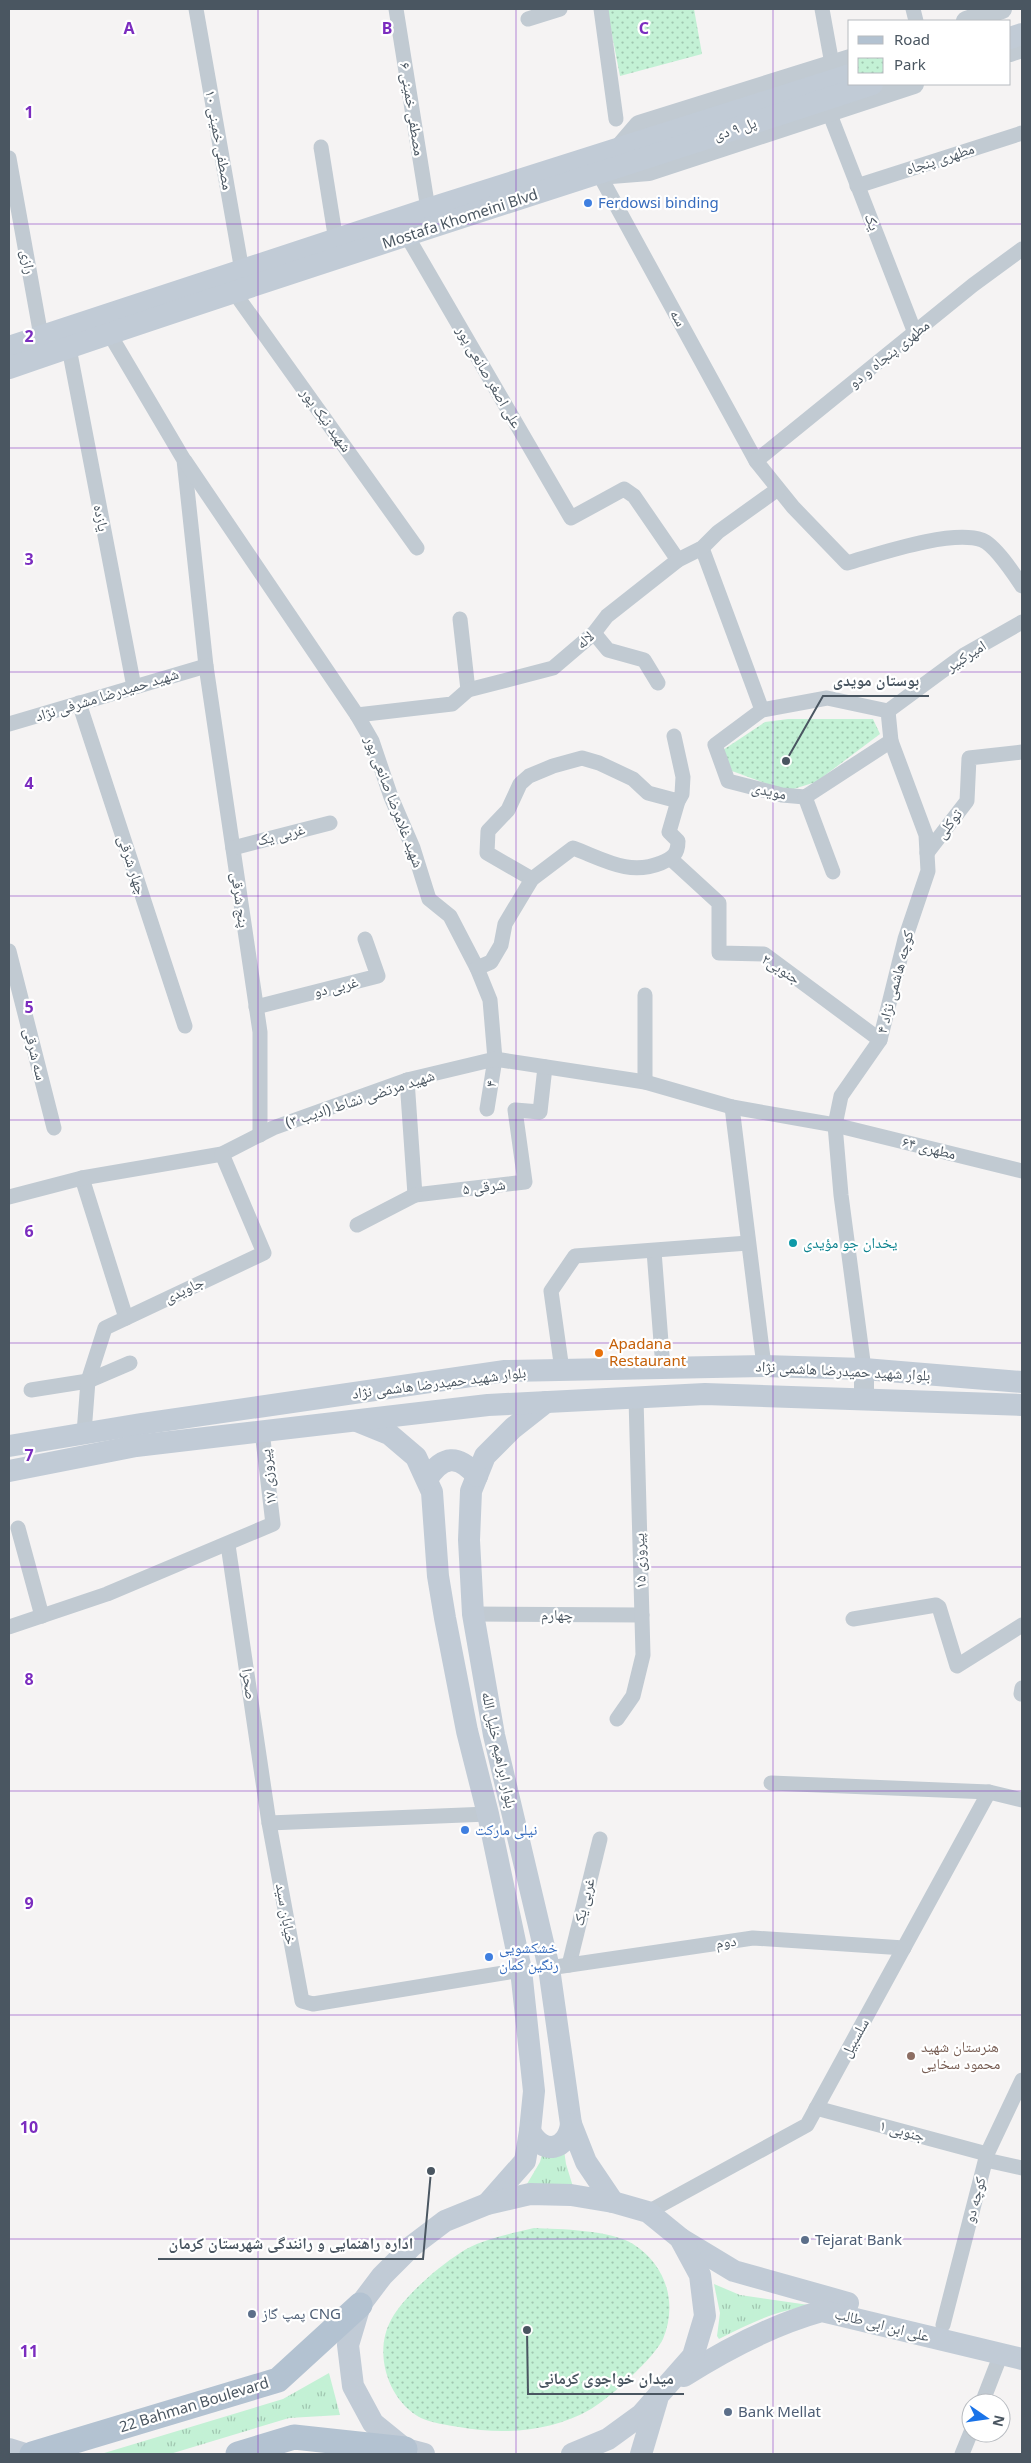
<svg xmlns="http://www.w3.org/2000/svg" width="1031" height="2463" font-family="'Noto Sans','Noto Naskh Arabic',sans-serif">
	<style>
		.grass { fill: url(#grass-tufts) }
		.park { fill: url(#park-dots) }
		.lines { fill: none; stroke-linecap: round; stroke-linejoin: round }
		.minor { stroke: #c1cad2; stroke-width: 15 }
		.tertiary { stroke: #c1cad2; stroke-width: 20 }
		.secondary { stroke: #c1cbd6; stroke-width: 22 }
		.primary { stroke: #b3c2d1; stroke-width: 25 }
		.grid { fill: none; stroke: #7b2cbf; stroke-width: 1; stroke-opacity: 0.55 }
		.shop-dot { fill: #3f7fe0; stroke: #fff; stroke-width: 2 }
		.culture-dot { fill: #0f9aa8; stroke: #fff; stroke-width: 2 }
		.food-dot { fill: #e8710a; stroke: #fff; stroke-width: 2 }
		.education-dot { fill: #8d6e63; stroke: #fff; stroke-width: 2 }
		.service-dot { fill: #5c6f8a; stroke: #fff; stroke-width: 2 }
		.labels { text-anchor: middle; stroke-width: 4.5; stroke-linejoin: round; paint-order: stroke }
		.street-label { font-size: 15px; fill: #4a5661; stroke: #fff }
		.shop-label { font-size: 15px; fill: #366cbe; stroke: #fff; text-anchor: start }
		.culture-label { font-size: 15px; fill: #0d838f; stroke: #fff; text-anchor: start }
		.food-label { font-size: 15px; fill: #c56008; stroke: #fff; text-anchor: start }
		.education-label { font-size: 15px; fill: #785e54; stroke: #fff; text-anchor: start }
		.service-label { font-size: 15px; fill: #4e5e75; stroke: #fff; text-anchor: start }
		.grid-label { font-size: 16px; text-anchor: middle; font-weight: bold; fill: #7b2cbf; stroke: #fff; stroke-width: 4.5; stroke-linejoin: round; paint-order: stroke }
		.leader { fill: none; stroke: #4a5661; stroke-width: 2 }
		.callout-dot { fill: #4a5661; stroke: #fff; stroke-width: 2 }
		.callout-label { font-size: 16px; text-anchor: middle; font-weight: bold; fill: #4a5661; stroke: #fff; stroke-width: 4.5; stroke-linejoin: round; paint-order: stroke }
	</style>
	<defs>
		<pattern id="grass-tufts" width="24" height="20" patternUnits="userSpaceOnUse" patternTransform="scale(1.25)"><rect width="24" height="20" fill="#c3f1d5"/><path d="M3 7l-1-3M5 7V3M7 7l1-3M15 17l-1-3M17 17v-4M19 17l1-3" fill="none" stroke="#a0c6b0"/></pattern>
		<pattern id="park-dots" width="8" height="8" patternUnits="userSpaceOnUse" patternTransform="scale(1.25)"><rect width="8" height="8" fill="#c3f1d5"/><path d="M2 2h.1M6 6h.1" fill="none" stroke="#a0c6b0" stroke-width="1.8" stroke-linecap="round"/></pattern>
	</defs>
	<rect width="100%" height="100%" fill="#f5f3f3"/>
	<g class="grass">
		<path d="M 543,2150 L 564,2150 L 566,2164 L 574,2190 L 524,2189 L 540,2162 Z"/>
		<path d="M 714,2284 L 740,2295 L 816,2306 C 780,2308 751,2323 719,2339 L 717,2336 L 720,2313 Z"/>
		<path d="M 329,2373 L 340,2415 L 289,2418 L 170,2454 L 101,2454 L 283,2399 Z"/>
	</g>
	<g class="park">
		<path d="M 607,9 L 694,9 L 702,54 L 620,76 Z"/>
		<path d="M 788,719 L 873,719 L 880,734 L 816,782 L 787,791 L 732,771 L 723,750 L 765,722 Z"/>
		<path d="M 534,2228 C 560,2229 611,2230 633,2244 C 666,2265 678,2303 663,2339 C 654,2358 610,2398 591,2409 C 551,2432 504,2435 459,2427 C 447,2425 432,2423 421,2418 C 388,2401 373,2353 391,2320 C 404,2296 437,2268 460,2253 C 481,2239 510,2234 534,2228 Z"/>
	</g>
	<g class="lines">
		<g class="minor">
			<path d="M 196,9 L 242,271"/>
			<path d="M 396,9 L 428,209"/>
			<path d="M 601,9 L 616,119"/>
			<path d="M 822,9 L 832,64"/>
			<path d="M 913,9 L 916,21"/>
			<path d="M 528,19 L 560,9"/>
			<path d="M 829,112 L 915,333"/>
			<path d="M 321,147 L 336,241"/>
			<path d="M 9,158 L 41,336"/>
			<path d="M 599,174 L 756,461 L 793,507 L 847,563 C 879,554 951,529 982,540 C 995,545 1014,574 1022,586"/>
			<path d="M 857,186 L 1022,133"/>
			<path d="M 407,236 L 571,518 L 624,489 L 634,496 L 678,560"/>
			<path d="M 234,292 L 417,548"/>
			<path d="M 109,333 L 184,460 L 206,666 L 260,1032 L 260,1135"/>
			<path d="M 69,348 L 134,687"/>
			<path d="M 185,461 L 357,715 L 372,741 L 391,797 L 413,848 L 429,899 L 450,916 L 477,968 L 490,1000 L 495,1059 L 487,1109"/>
			<path d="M 756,461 L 973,285 L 1022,249"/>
			<path d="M 702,548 L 762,710"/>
			<path d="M 460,619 L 468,690"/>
			<path d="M 594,633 L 608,650 L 644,660 L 658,683"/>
			<path d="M 827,698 L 888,711 L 891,741 L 805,797 L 782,795 L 728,781 L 715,745 L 762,710 Z"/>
			<path d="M 79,703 L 185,1026"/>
			<path d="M 888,711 L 964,655 L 1022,622"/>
			<path d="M 357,715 L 452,704 L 468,690 L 553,668 L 594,633 L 607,616 L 678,560 L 702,548 L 718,532 L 778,489"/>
			<path d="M 9,724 L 206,666"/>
			<path d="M 805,797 L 833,872"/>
			<path d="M 233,848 L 330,823"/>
			<path d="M 927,853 L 967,801 L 969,758 L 1022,752"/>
			<path d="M 671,859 L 719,903 L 719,953 L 764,954 L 880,1040"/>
			<path d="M 532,879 L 487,853 L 488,831 L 508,810 L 520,784 L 529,776 L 553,766 L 582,758 L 599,763 L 633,779 L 648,793 L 678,801"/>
			<path d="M 9,951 L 54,1128"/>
			<path d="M 477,968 L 491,962 L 501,945 L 505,924 L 532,879 L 573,848 C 605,860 629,876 661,863 C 673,858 678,854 678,841 L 669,832 L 678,801 L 682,794 L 683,777 L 674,736"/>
			<path d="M 256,1007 L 378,976 L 365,939"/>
			<path d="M 407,1080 L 415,1195 L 525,1182 L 515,1110 L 540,1112 L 545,1067"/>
			<path d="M 645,1082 L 645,995"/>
			<path d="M 732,1107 L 764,1366"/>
			<path d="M 82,1178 L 126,1318"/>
			<path d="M 9,1197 L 82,1178 L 222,1154 L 273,1128 L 407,1080 L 495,1059 L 645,1082 L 732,1107 L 835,1125 L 1022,1171"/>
			<path d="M 357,1225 L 415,1195"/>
			<path d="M 654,1251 L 663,1368"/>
			<path d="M 864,1369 L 841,1195 L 835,1125 L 841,1096 L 880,1040 L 905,939 L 928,871 L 926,835 L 891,741"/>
			<path d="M 562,1370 L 551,1291 L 575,1256 L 748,1243"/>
			<path d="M 31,1390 L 88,1381 L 130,1363"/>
			<path d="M 84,1433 L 88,1381 L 105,1328 L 264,1253 L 222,1154"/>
			<path d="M 18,1528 L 42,1616"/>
			<path d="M 228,1545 L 269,1823 L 302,2001 L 313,2004 L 521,1970"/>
			<path d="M 473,1614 L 642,1615"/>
			<path d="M 853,1619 L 936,1605 L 939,1607 L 957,1666 L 1022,1625"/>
			<path d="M 9,1627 L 107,1594 L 273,1524 L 262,1431"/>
			<path d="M 1021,1694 L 1022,1688"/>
			<path d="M 617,1719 L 633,1696 L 643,1655 L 636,1398"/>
			<path d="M 771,1783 L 989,1792 L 1022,1800"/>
			<path d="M 269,1823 L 488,1814"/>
			<path d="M 569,1965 L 600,1839"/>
			<path d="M 549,1968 L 753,1938 L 904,1948"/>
			<path d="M 816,2108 L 987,2154"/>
			<path d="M 986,2160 L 1022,2168"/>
			<path d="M 648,2212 L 807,2125 L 989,1792"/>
			<path d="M 943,2325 L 987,2154 L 1022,2080"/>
			<path d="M 982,2403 L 1001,2354"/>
			<path d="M 962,2454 L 971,2432"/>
		</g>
		<g class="tertiary">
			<path d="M 966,21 L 1002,9"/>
			<path d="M 1010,52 L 1022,48"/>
			<path d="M 621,146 L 639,125 L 850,59"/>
			<path d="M 611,174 L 649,171 L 914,84"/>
			<path d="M 864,1399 L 864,1369"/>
		</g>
		<g class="secondary">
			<path d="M 1010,38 L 1022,34"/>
			<path d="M 9,347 L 428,209 L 850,75"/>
			<path d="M 9,368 C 295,269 584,179 872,84"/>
			<path d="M 546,1402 L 513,1428 L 485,1456 L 471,1491 L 469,1540 L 473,1614 L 494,1735 L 549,1968 L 571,2124 L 586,2162 L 613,2202"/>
			<path d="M 357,1421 L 389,1434 L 416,1457 L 432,1492 L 438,1576 L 445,1618 L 467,1731 L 488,1814 L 521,1970 L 534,2091 L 530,2131 L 525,2161 L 487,2204"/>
			<path d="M 9,1446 L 141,1424 L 505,1371 L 764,1366 L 864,1369 L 1022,1382"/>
			<path d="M 9,1471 L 136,1446 L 488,1405 L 705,1394 L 1022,1405"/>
			<path d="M 427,1479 C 443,1455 458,1454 477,1476"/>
			<path d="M 530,2131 C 543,2156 568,2150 571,2124"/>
			<path d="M 681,2239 L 734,2271 L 848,2303"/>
			<path d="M 684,2376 C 728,2348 772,2325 822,2311 L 1022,2359"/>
			<path d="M 9,2449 L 25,2454"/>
			<path d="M 424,2454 L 405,2449 L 373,2423 L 353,2386 L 348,2345 L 360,2305 L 382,2276 L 412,2246 L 445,2221 L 487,2204 L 530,2194 L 571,2195 L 613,2202 L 648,2212 L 680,2238 L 700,2275 L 705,2316 L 693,2356 L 641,2415 L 608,2439 L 572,2454"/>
			<path d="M 641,2454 L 657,2400"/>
		</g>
		<g class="primary">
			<path d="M 32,2454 L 278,2380 L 360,2305"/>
			<path d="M 238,2454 L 294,2437 L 405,2449"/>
		</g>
	</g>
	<path class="grid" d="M 258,9 L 258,2454M 516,9 L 516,2454M 773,9 L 773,2454M 9,224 L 1022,224M 9,448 L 1022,448M 9,672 L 1022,672M 9,896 L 1022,896M 9,1120 L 1022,1120M 9,1343 L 1022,1343M 9,1567 L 1022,1567M 9,1791 L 1022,1791M 9,2015 L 1022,2015M 9,2239 L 1022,2239"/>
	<g class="shop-dot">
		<circle cx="588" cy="203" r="5"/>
		<circle cx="465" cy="1830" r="5"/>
		<circle cx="489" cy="1957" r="5"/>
	</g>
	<circle class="culture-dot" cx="793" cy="1243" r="5"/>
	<circle class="food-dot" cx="599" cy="1353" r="5"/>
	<circle class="education-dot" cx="911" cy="2056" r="5"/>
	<g class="service-dot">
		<circle cx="805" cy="2240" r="5"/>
		<circle cx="252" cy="2314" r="5"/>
		<circle cx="728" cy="2412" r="5"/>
	</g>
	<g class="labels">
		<g class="street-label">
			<text transform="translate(412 109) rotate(81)" y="5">مصطفی خمینی ۶</text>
			<text transform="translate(735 129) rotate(-18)" y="5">پل ۹ دی</text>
			<text transform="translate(219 140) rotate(80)" y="5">مصطفی خمینی ۱۰</text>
			<text transform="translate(940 159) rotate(-18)" y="5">مطهری پنجاه</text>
			<text transform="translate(460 219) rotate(-18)" y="5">Mostafa Khomeini Blvd</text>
			<text transform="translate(872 222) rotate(68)" y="5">یک</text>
			<text transform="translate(28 262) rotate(80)" y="5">رازی</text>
			<text transform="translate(678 318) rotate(61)" y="5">سه</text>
			<text transform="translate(889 354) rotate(-39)" y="5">مطهری پنجاه و دو</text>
			<text transform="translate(489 377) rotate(60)" y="5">علی اصغر صانعی پور</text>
			<text transform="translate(326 420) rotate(54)" y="5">شهید نیک پور</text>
			<text transform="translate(101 518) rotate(79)" y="5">یازده</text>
			<text transform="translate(585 640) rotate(-42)" y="5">لاله</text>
			<text transform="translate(966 656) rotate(-33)" y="5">امیرکبیر</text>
			<text transform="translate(107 695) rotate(-17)" y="5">شهید حمیدرضا مشرفی نژاد</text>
			<text transform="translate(769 791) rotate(12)" y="5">مویدی</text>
			<text transform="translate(394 802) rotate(69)" y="5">شهید غلامرضا صانعی پور</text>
			<text transform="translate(949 824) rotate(-53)" y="5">توکلی</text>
			<text transform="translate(281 835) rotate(-14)" y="5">غربی یک</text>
			<text transform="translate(132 865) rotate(72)" y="5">چهار شرقی</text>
			<text transform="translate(240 900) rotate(82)" y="5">پنج شرقی</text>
			<text transform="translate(781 969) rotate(33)" y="5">جنوبی۲</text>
			<text transform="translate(895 982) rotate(-75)" y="5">کوچه هاشمی نژاد ۴</text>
			<text transform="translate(336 987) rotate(-14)" y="5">غربی دو</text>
			<text transform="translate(35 1054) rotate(76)" y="5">سه شرقی</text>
			<text transform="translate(491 1084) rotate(-81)" y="5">۴</text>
			<text transform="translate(360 1099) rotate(-18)" y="5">شهید مرتضی نشاط (ادیب ۳)</text>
			<text transform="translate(929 1148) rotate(14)" y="5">مطهری ۶۴</text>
			<text transform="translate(484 1187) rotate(-7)" y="5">۵ شرقی</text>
			<text transform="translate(184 1290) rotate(-25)" y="5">جاویدی</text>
			<text transform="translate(843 1371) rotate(3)" y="5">بلوار شهید حمیدرضا هاشمی نژاد</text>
			<text transform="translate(439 1383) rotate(-7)" y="5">بلوار شهید حمیدرضا هاشمی نژاد</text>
			<text transform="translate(268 1477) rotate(-96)" y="5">پیروزی ۱۷</text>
			<text transform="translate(640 1561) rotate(-92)" y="5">پیروزی ۱۵</text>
			<text x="557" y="1620">چهارم</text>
			<text transform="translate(249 1684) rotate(82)" y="5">صحرا</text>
			<text transform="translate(499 1750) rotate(78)" y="5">بلوار ابراهیم خلیل الله</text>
			<text transform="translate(584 1902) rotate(-76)" y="5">غربی یک</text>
			<text transform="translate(286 1914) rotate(80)" y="5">خیابان سید</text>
			<text transform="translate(726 1942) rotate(-8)" y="5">دوم</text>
			<text transform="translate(855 2038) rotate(-61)" y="5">سلسبیل</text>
			<text transform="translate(902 2131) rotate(15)" y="5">جنوبی ۱</text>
			<text transform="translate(975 2200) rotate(-75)" y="5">کوچه دو</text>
			<text transform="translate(882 2325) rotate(14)" y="5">علی ابن ابی طالب</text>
			<text transform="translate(194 2405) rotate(-17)" y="5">22 Bahman Boulevard</text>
		</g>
		<g class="shop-label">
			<text x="598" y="208">Ferdowsi binding</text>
			<text x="475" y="1835">نیلی مارکت</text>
			<text x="499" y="1953">خشکشویی<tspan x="499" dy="17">رنگین کمان</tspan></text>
		</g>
		<g class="culture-label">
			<text x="803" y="1248">یخدان جو مؤیدی</text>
		</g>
		<g class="food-label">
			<text x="609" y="1349">Apadana<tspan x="609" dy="17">Restaurant</tspan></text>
		</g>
		<g class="education-label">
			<text x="921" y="2052">هنرستان شهید<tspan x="921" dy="17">محمود سخایی</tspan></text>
		</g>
		<g class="service-label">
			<text x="815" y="2245">Tejarat Bank</text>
			<text x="262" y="2319">پمپ گاز CNG</text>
			<text x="738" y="2417">Bank Mellat</text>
		</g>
	</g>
	<g class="grid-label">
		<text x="129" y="34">A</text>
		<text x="387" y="34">B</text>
		<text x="644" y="34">C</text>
		<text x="29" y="118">1</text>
		<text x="29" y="342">2</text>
		<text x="29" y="565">3</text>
		<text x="29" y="789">4</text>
		<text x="29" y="1013">5</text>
		<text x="29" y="1237">6</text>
		<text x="29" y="1461">7</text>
		<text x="29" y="1685">8</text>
		<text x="29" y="1909">9</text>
		<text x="29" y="2133">10</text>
		<text x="29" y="2357">11</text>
	</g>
	<path class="leader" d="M786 761L823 696H929M431 2171L423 2259H158M527 2330L528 2394H684"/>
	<g class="callout-dot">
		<circle cx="786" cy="761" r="5"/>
		<circle cx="431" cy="2171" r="5"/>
		<circle cx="527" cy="2330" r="5"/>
	</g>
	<g class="callout-label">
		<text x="876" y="686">بوستان مویدی</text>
		<text x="291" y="2249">اداره راهنمایی و رانندگی شهرستان کرمان</text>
		<text x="606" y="2384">میدان خواجوی کرمانی</text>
	</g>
	<rect width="1031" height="2463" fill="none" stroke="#4a5661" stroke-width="20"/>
	<rect x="848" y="20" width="162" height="65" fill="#ffffff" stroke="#b7bbc0"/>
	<rect x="858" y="36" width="25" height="8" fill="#b3c2d1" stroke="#b7bbc0"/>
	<text x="894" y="45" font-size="15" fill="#4a5661">Road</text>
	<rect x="858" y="58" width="25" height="15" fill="url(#park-dots)" stroke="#b7bbc0"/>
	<text x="894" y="70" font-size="15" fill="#4a5661">Park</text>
	<g transform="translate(986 2418) rotate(103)"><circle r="24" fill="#ffffff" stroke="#b7bbc0"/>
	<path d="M0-4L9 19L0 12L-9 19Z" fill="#1a73e8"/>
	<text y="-8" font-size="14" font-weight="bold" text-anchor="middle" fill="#4a5661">N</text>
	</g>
</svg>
